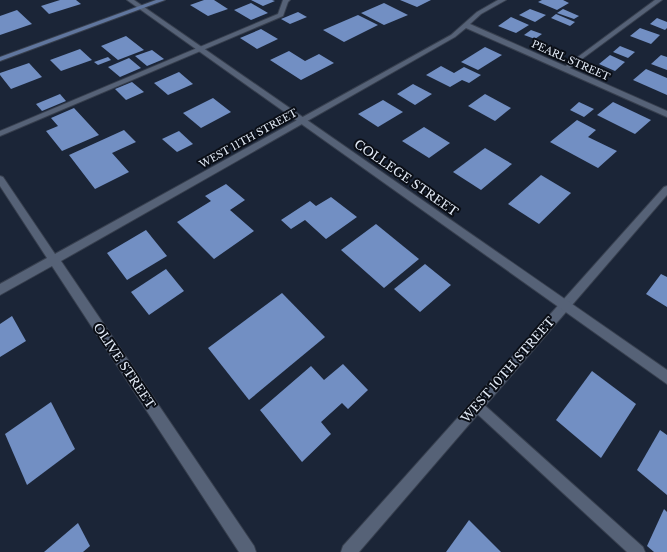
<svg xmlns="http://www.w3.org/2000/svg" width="667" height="552" font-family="'Libre Baskerville',serif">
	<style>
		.building { fill: #728fc3 }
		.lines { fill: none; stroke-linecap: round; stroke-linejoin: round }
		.service-casing { stroke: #373f4e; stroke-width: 2 }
		.minor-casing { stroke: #373f4e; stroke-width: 2 }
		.tertiary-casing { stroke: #373f4e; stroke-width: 2 }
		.secondary-casing { stroke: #373f4e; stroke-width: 2 }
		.service { fill: #566277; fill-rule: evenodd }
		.minor { fill: #566277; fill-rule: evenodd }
		.tertiary { fill: #566277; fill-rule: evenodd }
		.secondary { fill: #60769e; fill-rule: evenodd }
		.labels { text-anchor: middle; stroke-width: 4; stroke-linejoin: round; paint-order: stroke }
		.far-street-label { font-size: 10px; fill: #e3ebf7; stroke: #0a0e16 }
		.street-label { font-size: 12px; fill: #e3ebf7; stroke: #0a0e16 }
	</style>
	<rect width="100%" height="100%" fill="#1b2537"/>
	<g class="building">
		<path d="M 60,0 L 76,0 L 81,4 L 49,14 L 41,6 Z"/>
		<path d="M 204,0 L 214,0 L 228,9 L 208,16 L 190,5 Z"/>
		<path d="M 251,0 L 272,0 L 275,1 L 263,6 Z"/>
		<path d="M 400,0 L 431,0 L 417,7 Z"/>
		<path d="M 542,0 L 563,0 L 569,3 L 557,10 L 538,2 Z"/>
		<path d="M 251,3 L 268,13 L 251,20 L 234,10 Z"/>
		<path d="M 384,3 L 408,15 L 384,25 L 361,13 Z"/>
		<path d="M 530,9 L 546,15 L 535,22 L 519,15 Z"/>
		<path d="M 563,9 L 579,16 L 574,19 L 557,13 Z"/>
		<path d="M 17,10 L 32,24 L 0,35 L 0,16 Z"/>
		<path d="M 298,12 L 307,17 L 290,24 L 281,19 Z"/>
		<path d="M 556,14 L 575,22 L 570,26 L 551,18 Z"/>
		<path d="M 358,15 L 378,25 L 344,42 L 323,30 Z"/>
		<path d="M 511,17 L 529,25 L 516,33 L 498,26 Z"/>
		<path d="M 657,18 L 667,22 L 667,28 L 665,30 L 650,24 Z"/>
		<path d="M 640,28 L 660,35 L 651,44 L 630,36 Z"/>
		<path d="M 261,29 L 278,39 L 257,49 L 240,38 Z"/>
		<path d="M 531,30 L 542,34 L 535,39 L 524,35 Z"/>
		<path d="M 126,36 L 144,50 L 118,60 L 101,46 Z"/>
		<path d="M 620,46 L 635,52 L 628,58 L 613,52 Z"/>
		<path d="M 485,47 L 502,55 L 478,70 L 461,62 Z"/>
		<path d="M 80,49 L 92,60 L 61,71 L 50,60 Z"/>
		<path d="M 152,50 L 164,59 L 147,66 L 135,56 Z"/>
		<path d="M 289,51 L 305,61 L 319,54 L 334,63 L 301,80 L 270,60 Z"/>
		<path d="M 610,55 L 625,62 L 615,71 L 599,64 Z"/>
		<path d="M 661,55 L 667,57 L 667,70 L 651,64 Z"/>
		<path d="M 108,57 L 111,60 L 98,65 L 94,62 Z"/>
		<path d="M 129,58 L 141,68 L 120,77 L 108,67 Z"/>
		<path d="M 29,63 L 42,77 L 11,89 L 0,75 L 0,73 Z"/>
		<path d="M 441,66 L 454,73 L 464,67 L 481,75 L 469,83 L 462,80 L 450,87 L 426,75 Z"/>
		<path d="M 646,69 L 667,78 L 667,95 L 633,80 Z"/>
		<path d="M 179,72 L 193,84 L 168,95 L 154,83 Z"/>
		<path d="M 132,82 L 144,92 L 126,100 L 115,89 Z"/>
		<path d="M 413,84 L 432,94 L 415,105 L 397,94 Z"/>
		<path d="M 60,94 L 66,101 L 42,111 L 36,104 Z"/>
		<path d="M 485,94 L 511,108 L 495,121 L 468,106 Z"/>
		<path d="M 213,98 L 231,112 L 201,128 L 183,113 Z"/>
		<path d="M 383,100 L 403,112 L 378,127 L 358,114 Z"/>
		<path d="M 579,102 L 594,109 L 584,117 L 570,110 Z"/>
		<path d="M 613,102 L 651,120 L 635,134 L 597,115 Z"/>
		<path d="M 74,108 L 99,135 L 62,151 L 46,131 L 58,126 L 51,118 Z"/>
		<path d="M 577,120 L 596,130 L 588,137 L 617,151 L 598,168 L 550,142 Z"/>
		<path d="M 424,127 L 450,143 L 429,158 L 402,141 Z"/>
		<path d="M 124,130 L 136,142 L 112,153 L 129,172 L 95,189 L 69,155 Z"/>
		<path d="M 179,131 L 193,144 L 177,152 L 162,139 Z"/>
		<path d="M 485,148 L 512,164 L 481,190 L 453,172 Z"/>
		<path d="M 541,175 L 571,193 L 539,224 L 508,204 Z"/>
		<path d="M 226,184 L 245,200 L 230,210 L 254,231 L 214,259 L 177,222 L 211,201 L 205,196 Z"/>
		<path d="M 331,197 L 357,217 L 326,239 L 305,220 L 291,229 L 281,220 L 310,201 L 316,206 Z"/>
		<path d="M 376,224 L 419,259 L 384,288 L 341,250 Z"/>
		<path d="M 146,230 L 167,256 L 127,280 L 107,253 Z"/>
		<path d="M 425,264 L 451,285 L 420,312 L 394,289 Z"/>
		<path d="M 166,269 L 184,291 L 149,315 L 131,292 Z"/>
		<path d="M 661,274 L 667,277 L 667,307 L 646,294 Z"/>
		<path d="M 282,293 L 325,337 L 249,400 L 208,348 Z"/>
		<path d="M 12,316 L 26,341 L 0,357 L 0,324 Z"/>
		<path d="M 343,364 L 368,390 L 348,409 L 342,403 L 321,422 L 331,434 L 302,462 L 260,410 L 311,366 L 324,380 Z"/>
		<path d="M 592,371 L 636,404 L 601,458 L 556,420 Z"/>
		<path d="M 51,402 L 75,449 L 27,485 L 5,434 Z"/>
		<path d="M 660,430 L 667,435 L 667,495 L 637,470 Z"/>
		<path d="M 664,509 L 667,512 L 667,552 L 654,552 L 647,546 Z"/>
		<path d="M 469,520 L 501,552 L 446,552 Z"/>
		<path d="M 78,523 L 90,546 L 83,552 L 44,552 Z"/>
	</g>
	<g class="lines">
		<g class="service-casing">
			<g id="service">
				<path d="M 283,0 L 290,0 L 288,2 L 283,16 L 0,136 L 0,131 L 278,14 Z"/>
				<path d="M 655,0 L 662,0 L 567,70 L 563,70 L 563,68 Z"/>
				<path d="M 477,400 L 481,402 L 643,547 L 645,552 L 627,552 L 473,410 L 471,406 L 473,402 Z"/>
			</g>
		</g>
		<g class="minor-casing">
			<g id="minor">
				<path d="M 498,0 L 506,0 L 481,14 L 470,24 L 667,111 L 667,117 L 466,28 L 455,37 L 61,261 L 254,546 L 256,552 L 239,552 L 52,266 L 0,295 L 0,284 L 47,258 L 0,186 L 0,176 L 3,177 L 55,254 L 451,35 L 477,12 Z"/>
				<path d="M 667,186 L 667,195 L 359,552 L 341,552 L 343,546 L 664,187 Z"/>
			</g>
		</g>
		<g class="tertiary-casing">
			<path id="tertiary" d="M 127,0 L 134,0 L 667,370 L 667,384 Z"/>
		</g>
		<g class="secondary-casing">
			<path id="secondary" d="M 156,0 L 165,0 L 0,61 L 0,57 Z"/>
		</g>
		<use href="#service" class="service"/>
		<use href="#minor" class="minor"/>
		<use href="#tertiary" class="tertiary"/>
		<use href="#secondary" class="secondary"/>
	</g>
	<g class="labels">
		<g class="far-street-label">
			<text transform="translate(571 60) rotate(24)" y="4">PEARL STREET</text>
			<text transform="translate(248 138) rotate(-29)" y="4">WEST 11TH STREET</text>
		</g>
		<g class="street-label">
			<text transform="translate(406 178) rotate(35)" y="4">COLLEGE STREET</text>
			<text transform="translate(124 366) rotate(56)" y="4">OLIVE STREET</text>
			<text transform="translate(508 370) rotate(-49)" y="4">WEST 10TH STREET</text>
		</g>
	</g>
</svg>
